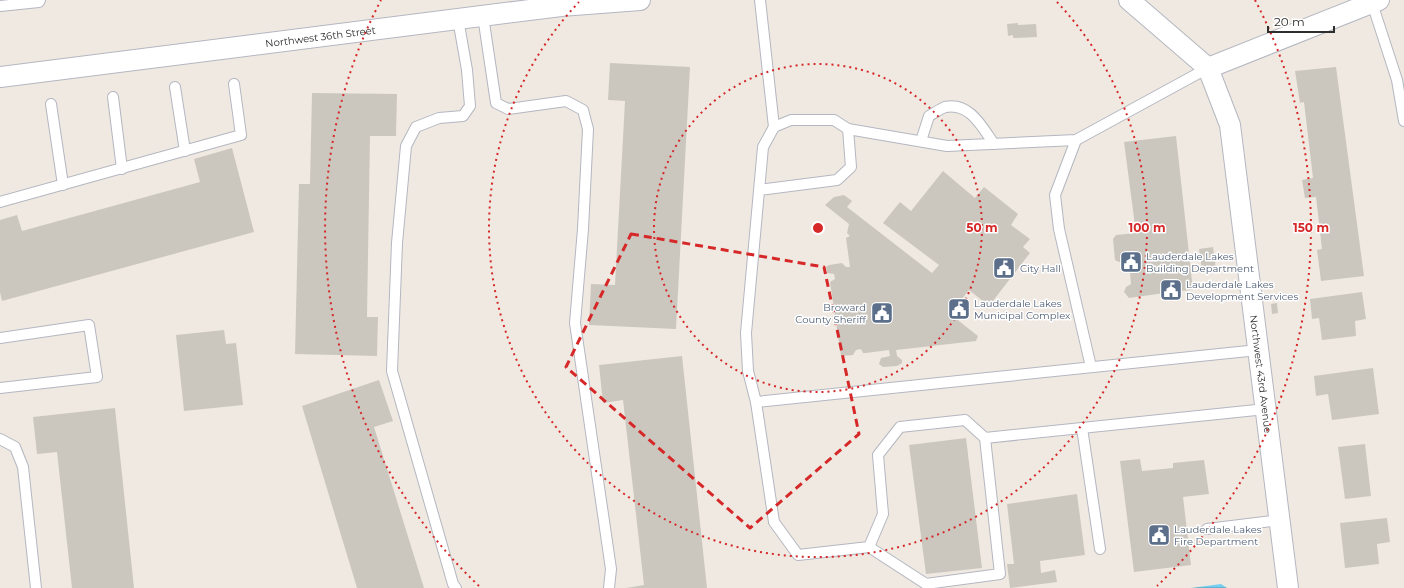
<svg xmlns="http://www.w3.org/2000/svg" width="1404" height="588" font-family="Montserrat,sans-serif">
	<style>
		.water { fill: url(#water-rules) }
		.building { fill: #cbc7bf }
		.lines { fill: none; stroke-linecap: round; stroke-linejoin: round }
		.service-casing { stroke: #b4b7c1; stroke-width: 12 }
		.minor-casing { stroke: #b4b7c1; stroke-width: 22 }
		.service { stroke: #fff; stroke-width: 10 }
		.minor { stroke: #fff; stroke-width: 20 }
		.marked { fill: none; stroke: #d62828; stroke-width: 3; stroke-dasharray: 8 5; stroke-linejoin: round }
		.ring { fill: none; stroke: #d62828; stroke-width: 2; stroke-dasharray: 2 4 }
		.labels { text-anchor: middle; stroke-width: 3; stroke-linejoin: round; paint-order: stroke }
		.street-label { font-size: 10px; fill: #2e2e2e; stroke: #fff }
		.service-label { font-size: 10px; fill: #4e5e75; stroke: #fff; text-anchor: start }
		.centre { fill: #d62828; stroke: #fff; stroke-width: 2 }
		.ring-label { font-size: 12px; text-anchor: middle; font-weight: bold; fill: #d62828; stroke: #fff; stroke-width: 3; stroke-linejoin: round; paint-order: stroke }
	</style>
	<defs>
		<pattern id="water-rules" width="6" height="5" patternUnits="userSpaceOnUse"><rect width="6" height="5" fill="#75cff0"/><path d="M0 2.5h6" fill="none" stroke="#66b2ce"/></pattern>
	</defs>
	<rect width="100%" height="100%" fill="#efe9e1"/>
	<path class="water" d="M 1221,584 L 1227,588 L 1191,588 Z"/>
	<g class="building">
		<path d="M 1018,23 L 1018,25 L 1036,24 L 1037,37 L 1013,38 L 1013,35 L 1008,36 L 1007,24 Z"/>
		<path d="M 610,63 L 690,67 L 676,329 L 589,325 L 591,284 L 615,285 L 625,101 L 608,100 Z"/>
		<path d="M 1336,67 L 1364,276 L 1321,281 L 1317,250 L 1322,249 L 1316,197 L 1305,198 L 1302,180 L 1313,178 L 1304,102 L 1300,103 L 1295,71 Z"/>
		<path d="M 312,93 L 397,94 L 396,136 L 370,136 L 367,317 L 378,317 L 377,356 L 295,354 L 299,184 L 310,184 Z"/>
		<path d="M 1176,136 L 1193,290 L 1179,291 L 1176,298 L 1172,300 L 1166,297 L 1165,293 L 1129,298 L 1124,292 L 1126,287 L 1131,284 L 1129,261 L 1119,262 L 1115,260 L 1113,239 L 1116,235 L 1136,233 L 1124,142 Z"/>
		<path d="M 232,148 L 254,232 L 2,301 L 0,292 L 0,220 L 17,215 L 22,231 L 200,182 L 194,159 Z"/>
		<path d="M 943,171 L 975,198 L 984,187 L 1018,214 L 1011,225 L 1030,239 L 1023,247 L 1030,253 L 989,306 L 969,290 L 950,314 L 978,336 L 976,341 L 896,350 L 897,356 L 902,360 L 902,363 L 897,366 L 883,367 L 879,364 L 881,358 L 890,356 L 889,350 L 866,353 L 863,353 L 861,349 L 856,350 L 853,355 L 841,356 L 830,282 L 835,279 L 834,274 L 827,273 L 826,267 L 829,265 L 842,263 L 846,267 L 850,267 L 846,238 L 850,236 L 847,233 L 849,224 L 825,205 L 834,197 L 844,195 L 852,201 L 847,207 L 932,273 L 939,265 L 883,223 L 900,202 L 911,211 Z"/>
		<path d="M 1213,247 L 1216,269 L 1202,270 L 1199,249 Z"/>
		<path d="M 1362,292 L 1366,319 L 1355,321 L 1356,336 L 1322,340 L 1319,318 L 1312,319 L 1310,299 Z"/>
		<path d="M 1277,303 L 1278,313 L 1272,314 L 1271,304 Z"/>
		<path d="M 224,330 L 226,344 L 236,343 L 243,405 L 184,411 L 176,335 Z"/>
		<path d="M 682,356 L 707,588 L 626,588 L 644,585 L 623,400 L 603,403 L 599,365 Z"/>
		<path d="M 1373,368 L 1379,414 L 1332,420 L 1328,394 L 1316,396 L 1314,376 Z"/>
		<path d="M 379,380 L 393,421 L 374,427 L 424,588 L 357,588 L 302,406 Z"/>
		<path d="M 115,408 L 134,588 L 72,588 L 57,452 L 37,454 L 33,417 Z"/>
		<path d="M 966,438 L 982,568 L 926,574 L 909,445 Z"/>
		<path d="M 1365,444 L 1371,496 L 1345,499 L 1338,447 Z"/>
		<path d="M 1140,459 L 1142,471 L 1173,468 L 1173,463 L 1204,460 L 1209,494 L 1183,497 L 1191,565 L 1134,572 L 1120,461 Z"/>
		<path d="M 1077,494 L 1085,555 L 1040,561 L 1041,573 L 1055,570 L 1057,582 L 1010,588 L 1007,564 L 1014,564 L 1007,504 Z"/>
		<path d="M 1387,518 L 1390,542 L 1377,544 L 1379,564 L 1345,568 L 1340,523 Z"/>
	</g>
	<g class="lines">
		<g class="service-casing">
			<g id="service">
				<path d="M 760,0 L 774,127"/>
				<path d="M 1372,3 L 1397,80 L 1404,121"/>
				<path d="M 0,6 L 39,2 L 40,0"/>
				<path d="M 483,16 L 496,103 L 508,109 L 566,101 L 583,110 L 588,129 L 583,229 L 575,323 L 611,569 L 609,588"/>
				<path d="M 175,87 L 185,151"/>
				<path d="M 113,97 L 122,169"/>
				<path d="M 51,104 L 63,185"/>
				<path d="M 848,129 L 947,146 L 1076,140 L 1208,68"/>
				<path d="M 1076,140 L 1055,195 L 1059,229 L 1091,367"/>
				<path d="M 921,141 L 929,116 C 933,114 940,109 945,107 C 970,102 982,127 994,144"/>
				<path d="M 759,190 L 837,180 L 851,167 L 848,129 L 834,120 L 791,120 L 774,127 L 763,147 L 746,333 L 748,371 L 756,402 L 1258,350"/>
				<path d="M 0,202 L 241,135 L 234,84"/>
				<path d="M 0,338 L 89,325 L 97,377 L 0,388"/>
				<path d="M 756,402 L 774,522 L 798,555 L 869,547 L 883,514 L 878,455 L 900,427 L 965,420 L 985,438 L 1266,409"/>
				<path d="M 1082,428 L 1100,549"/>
				<path d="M 0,439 L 15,447 L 23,467 L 36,588"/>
				<path d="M 1207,529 L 1280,520"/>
				<path d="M 869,547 L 926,584 L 1000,574 L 985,438"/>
				<path d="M 456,588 L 453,584 L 392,371 L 397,243 L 406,146 L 416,127 L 439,118 L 463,116 L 470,106 L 467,70 L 458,19"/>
			</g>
		</g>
		<g class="minor-casing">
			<g id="minor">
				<path d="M 1129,0 L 1208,68 L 1379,0"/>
				<path id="s1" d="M 1208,68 L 1230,125 L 1288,588"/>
				<path id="s2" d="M 0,77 L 561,6 L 640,0"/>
			</g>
		</g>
		<use href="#service" class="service"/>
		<use href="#minor" class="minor"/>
	</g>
	<path class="marked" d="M 631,234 L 824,267 L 859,434 L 750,528 L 566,367 Z"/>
	<g class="ring">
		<circle cx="818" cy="228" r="164"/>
		<path d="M1057 2A329 329 0 1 1 579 2"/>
		<path d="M479 586A493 493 0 0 1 381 0M1255 0A493 493 0 0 1 1157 586"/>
	</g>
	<defs>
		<g id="civic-square" transform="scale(1.15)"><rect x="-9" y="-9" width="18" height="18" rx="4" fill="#5c6f8a" stroke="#fff"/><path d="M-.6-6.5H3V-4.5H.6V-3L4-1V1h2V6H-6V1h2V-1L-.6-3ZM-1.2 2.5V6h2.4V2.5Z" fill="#fff"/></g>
	</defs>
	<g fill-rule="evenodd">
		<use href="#civic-square" x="1131" y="262"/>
		<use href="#civic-square" x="1004" y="268"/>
		<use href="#civic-square" x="1171" y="290"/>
		<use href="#civic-square" x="959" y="309"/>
		<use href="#civic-square" x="882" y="313"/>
		<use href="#civic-square" x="1159" y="535"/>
	</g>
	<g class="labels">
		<g class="street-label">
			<text dy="4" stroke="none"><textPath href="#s2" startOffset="323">Northwest 36th Street</textPath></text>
			<text dy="4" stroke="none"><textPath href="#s1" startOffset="312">Northwest 43rd Avenue</textPath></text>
		</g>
		<g class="service-label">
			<text x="1146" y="260">Lauderdale Lakes<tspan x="1146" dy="12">Building Department</tspan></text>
			<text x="1020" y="272">City Hall</text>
			<text x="1186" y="288">Lauderdale Lakes<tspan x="1186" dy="12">Development Services</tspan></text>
			<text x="974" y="307">Lauderdale Lakes<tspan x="974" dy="12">Municipal Complex</tspan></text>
			<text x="866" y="311" text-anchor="end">Broward<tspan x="866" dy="12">County Sheriff</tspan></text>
			<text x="1174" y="533">Lauderdale Lakes<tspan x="1174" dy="12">Fire Department</tspan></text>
		</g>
	</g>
	<circle cx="818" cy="228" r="6" class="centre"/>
	<g class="ring-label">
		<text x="982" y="232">50 m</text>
		<text x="1147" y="232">100 m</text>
		<text x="1311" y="232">150 m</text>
	</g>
	<path d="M1268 26v6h66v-6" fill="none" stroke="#2e2e2e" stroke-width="2"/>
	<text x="1274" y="26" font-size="12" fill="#2e2e2e" stroke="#ffffff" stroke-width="3" paint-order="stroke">20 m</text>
</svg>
